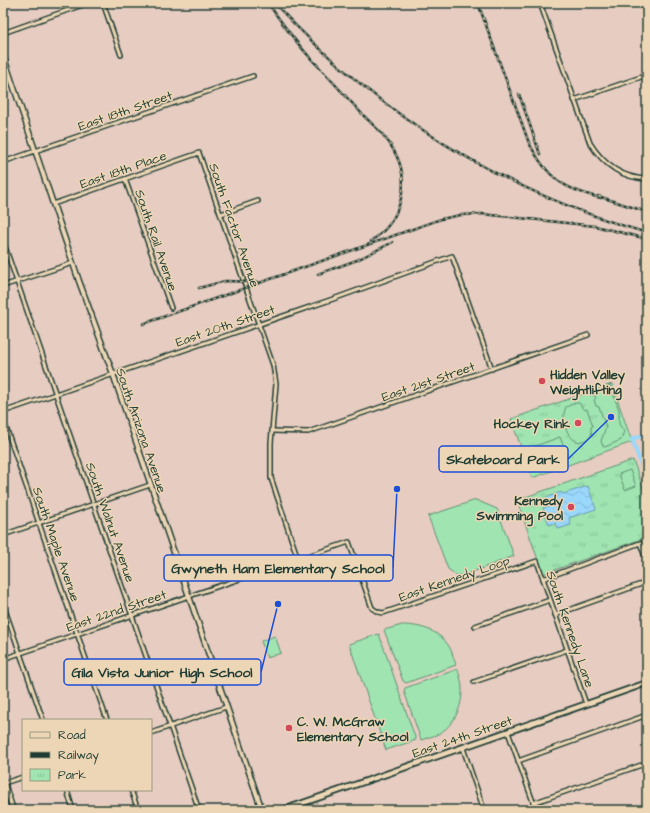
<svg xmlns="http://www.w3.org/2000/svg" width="650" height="813" font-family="'Architects Daughter',sans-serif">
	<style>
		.park { fill: url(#park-tufts); stroke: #5f9072 }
		.pitch { fill: #9fe4b1; stroke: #5f9072 }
		.water { fill: url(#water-waves); stroke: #6999ab }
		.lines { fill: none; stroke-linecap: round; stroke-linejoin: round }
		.canal { stroke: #9ad7fb; stroke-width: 4 }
		.minor-casing { stroke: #1f3d34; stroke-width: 6 }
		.tertiary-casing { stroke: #1f3d34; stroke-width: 7 }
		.secondary-casing { stroke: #1f3d34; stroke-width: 8 }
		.minor { stroke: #edd6b5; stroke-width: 3 }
		.tertiary { stroke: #edd6b5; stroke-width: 4 }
		.secondary { stroke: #edd6b5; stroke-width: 4.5 }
		.rail-casing { stroke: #1f3d34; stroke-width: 2.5 }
		.rail { stroke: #edd6b5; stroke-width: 1; stroke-dasharray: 3; stroke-linecap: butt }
		.poi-dot { fill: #d1495b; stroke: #edd6b5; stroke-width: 1.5 }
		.labels { text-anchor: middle; stroke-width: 3; stroke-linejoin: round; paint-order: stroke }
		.street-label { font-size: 13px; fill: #1f3d34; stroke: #edd6b5 }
		.poi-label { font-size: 13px; font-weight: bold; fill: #1f3d34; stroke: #edd6b5; text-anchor: start }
		.leader { fill: none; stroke: #1d4ed8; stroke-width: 1.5 }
		.callout-dot { fill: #1d4ed8; stroke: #edd6b5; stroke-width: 1.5 }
		.callout { fill: #edd6b5; stroke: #1d4ed8; stroke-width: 1.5 }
		.callout-label { font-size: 14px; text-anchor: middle; font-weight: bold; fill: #1f3d34 }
	</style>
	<defs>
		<pattern id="park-tufts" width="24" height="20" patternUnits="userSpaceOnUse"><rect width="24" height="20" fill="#9fe4b1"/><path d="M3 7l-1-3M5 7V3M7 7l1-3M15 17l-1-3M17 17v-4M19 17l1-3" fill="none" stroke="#88c499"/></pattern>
		<pattern id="water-waves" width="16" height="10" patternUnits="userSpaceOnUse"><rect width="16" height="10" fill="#9ad7fb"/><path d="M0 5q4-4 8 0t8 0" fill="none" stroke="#84b9d8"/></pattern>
	</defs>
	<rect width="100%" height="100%" fill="#e7ccc1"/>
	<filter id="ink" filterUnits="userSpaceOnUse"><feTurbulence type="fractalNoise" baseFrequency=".025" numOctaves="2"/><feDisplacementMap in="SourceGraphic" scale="8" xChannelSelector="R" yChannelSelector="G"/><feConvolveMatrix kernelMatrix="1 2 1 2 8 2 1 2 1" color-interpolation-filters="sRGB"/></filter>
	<g filter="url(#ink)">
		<g class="park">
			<path d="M 612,384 L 632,442 L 532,478 L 511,419 Z"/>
			<path d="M 633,460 L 647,499 L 647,537 L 543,574 L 517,500 Z"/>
		</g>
		<g class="pitch">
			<path d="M 610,385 L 619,410 L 619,424 L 624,431 L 621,440 L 605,447 L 603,446 L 601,441 L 606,427 L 599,407 L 596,406 L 594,400 L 596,398 L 593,391 Z"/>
			<path d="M 575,403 L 579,403 L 584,410 L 587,409 L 593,426 L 591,427 C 591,430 592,433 591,436 C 589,439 580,443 576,441 C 565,435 561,417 566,407 Z"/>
			<path d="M 560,437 L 566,453 L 533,464 L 527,449 Z"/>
			<path d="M 630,470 L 636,486 L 625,490 L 619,474 Z"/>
			<path d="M 476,500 L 497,509 L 514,556 L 462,576 L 456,575 L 448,569 L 428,516 Z"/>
			<path d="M 402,625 C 421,625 442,631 451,650 C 453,655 454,660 456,665 L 406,683 L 403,681 L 384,630 Z"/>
			<path d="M 379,634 L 416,740 L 386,750 L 349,644 Z"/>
			<path d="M 275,636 L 281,653 L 267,658 L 261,641 Z"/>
			<path d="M 458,669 C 459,675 462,681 462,688 C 463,706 454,727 436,735 C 431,737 426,738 421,740 L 404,691 L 405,688 Z"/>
		</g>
		<path class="water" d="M 588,486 L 596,509 L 569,518 L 571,525 L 558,529 L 555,523 L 549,525 L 543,508 L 549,506 L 546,498 L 561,492 L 563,494 Z"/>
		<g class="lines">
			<path class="canal" d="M 647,434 L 632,439 L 647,482"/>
			<g class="minor-casing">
				<g id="minor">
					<path d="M 103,3 L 121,55"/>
					<path d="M 540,3 L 590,143 C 603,164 621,178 647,179"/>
					<path d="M 3,33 L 88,3"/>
					<path d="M 574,100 L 647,75"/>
					<path d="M 3,162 L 253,76"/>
					<path d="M 125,179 L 171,308"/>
					<path d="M 53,204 L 199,153 L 273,365 L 276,384 L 271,443 L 271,478 L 298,559"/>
					<path d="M 221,214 L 258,201"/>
					<path d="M 3,241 L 199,810"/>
					<path d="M 3,286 L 73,263"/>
					<path d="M 3,412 L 336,298 L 452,256 L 492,369"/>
					<path d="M 3,419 L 107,720"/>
					<path d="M 273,431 L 308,432 L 326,426 L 588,335"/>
					<path d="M 3,535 L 150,485"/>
					<path d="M 543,579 L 640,543 L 647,562"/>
					<path d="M 3,604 L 43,720"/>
					<path d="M 555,615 L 647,582"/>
					<path d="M 475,626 L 550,600"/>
					<path d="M 3,659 L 349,542 L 372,608 L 378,612 L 383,613 L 537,561 L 586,704"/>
					<path d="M 474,682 L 567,650"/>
					<path d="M 508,732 L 536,810"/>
					<path d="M 151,733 L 226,707"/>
					<path d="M 463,748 L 484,810"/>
					<path d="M 518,761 L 647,715"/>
					<path d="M 4,783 L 23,777"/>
					<path d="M 67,790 L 73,810"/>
					<path d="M 131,790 L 138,810"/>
					<path d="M 533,803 L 647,763"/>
				</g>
			</g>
			<g class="tertiary-casing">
				<g id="tertiary">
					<path d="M 3,55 L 79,281 L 113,374 L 262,810"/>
					<path d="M 3,780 L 13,810"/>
				</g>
			</g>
			<g class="secondary-casing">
				<path id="secondary" d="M 283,810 L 647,683"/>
			</g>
			<use href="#minor" class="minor"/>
			<use href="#tertiary" class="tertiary"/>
			<use href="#secondary" class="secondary"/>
			<g class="rail-casing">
				<g id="rail">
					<path d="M 268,3 C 283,25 300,48 319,67 C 334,83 349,100 364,116 C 375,127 387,137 394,151 C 412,182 401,222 371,241"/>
					<path d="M 274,3 C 379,115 499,190 647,233"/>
					<path d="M 479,6 L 529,143 C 547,178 563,189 601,198"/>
					<path d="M 519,94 L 540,154"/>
					<path d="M 598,196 L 647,212"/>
					<path d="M 318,274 L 357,260 L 393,242"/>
					<path d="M 199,288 L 225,281 L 258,282"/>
					<path d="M 143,324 L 441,219 L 461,215 L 482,214 L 595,226 L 647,239"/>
				</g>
			</g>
			<use href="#rail" class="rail"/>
		</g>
	</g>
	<g class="poi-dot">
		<circle cx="542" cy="381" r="4"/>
		<circle cx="578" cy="423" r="4"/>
		<circle cx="571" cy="507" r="4"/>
		<circle cx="289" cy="728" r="4"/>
	</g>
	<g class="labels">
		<g class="street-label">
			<text transform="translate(125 110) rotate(-19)" y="5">East 18th Street</text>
			<text transform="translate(123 169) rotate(-19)" y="5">East 18th Place</text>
			<text transform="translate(235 225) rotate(71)" y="5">South Factor Avenue</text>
			<text transform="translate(157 240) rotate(71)" y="5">South Rail Avenue</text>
			<text transform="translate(225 325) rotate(-19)" y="5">East 20th Street</text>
			<text transform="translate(428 381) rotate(-19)" y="5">East 21st Street</text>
			<text transform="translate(142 430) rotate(71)" y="5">South Arizona Avenue</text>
			<text transform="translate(111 522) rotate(71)" y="5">South Walnut Avenue</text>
			<text transform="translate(57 544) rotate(71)" y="5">South Maple Avenue</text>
			<text transform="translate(454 578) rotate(-19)" y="5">East Kennedy Loop</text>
			<text transform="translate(116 610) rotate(-19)" y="5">East 22nd Street</text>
			<text transform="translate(571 629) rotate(71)" y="5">South Kennedy Lane</text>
			<text transform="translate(462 736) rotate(-19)" y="5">East 24th Street</text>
		</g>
		<g class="poi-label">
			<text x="550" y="379">Hidden Valley<tspan x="550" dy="15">Weightlifting</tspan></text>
			<text x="570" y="428" text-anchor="end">Hockey Rink</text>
			<text x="563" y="505" text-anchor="end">Kennedy<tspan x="563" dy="15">Swimming Pool</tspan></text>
			<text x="297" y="726">C. W. McGraw<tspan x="297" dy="15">Elementary School</tspan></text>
		</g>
	</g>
	<path class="leader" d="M611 417L568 459M397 489L393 568M278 604L261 672"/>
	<g class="callout-dot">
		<circle cx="611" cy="417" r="4"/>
		<circle cx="397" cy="489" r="4"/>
		<circle cx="278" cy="604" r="4"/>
	</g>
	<g class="callout">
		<rect x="439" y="446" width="129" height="26" rx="4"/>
		<rect x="164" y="555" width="229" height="26" rx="4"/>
		<rect x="64" y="659" width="197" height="26" rx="4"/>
	</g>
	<g class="callout-label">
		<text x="503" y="464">Skateboard Park</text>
		<text x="278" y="573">Gwyneth Ham Elementary School</text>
		<text x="162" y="677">Gila Vista Junior High School</text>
	</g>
	<rect width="650" height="813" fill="none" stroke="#edd6b5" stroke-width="16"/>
	<rect x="8" y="8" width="634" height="797" fill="none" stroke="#1f3d34" stroke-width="1.5" filter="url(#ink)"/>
	<rect x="22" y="719" width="130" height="72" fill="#edd6b5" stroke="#9b9981"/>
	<rect x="30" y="732" width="20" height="6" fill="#edd6b5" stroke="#9b9981"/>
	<text x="58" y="739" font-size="12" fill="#1f3d34">Road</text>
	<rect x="30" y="752" width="20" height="6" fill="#1f3d34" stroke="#9b9981"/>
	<text x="58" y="759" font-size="12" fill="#1f3d34">Railway</text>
	<rect x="30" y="769" width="20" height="12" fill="url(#park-tufts)" stroke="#9b9981"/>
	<text x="58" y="779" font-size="12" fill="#1f3d34">Park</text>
</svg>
